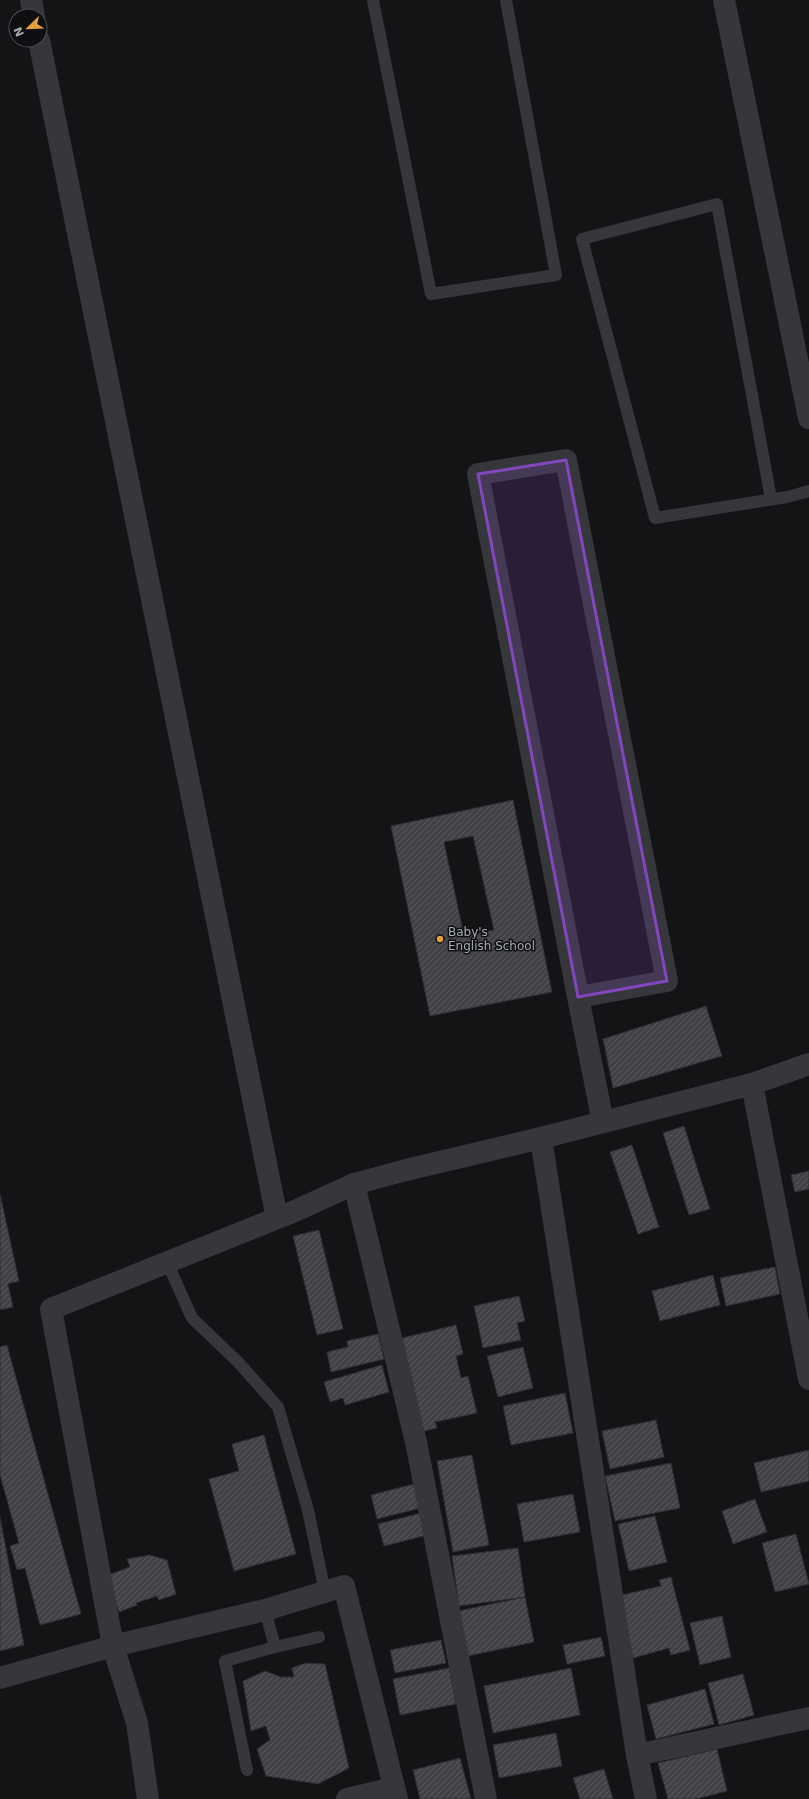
<svg xmlns="http://www.w3.org/2000/svg" width="809" height="1799" font-family="'DejaVu Sans',sans-serif">
	<style>
		.building { fill: url(#building-hatch); stroke: #2e2f32; fill-rule: evenodd }
		.lines { fill: none; stroke-linecap: round; stroke-linejoin: round }
		.lane { stroke: #35373b; stroke-width: 12 }
		.street { stroke: #35373b; stroke-width: 22 }
		.marked { fill: #8446bd; fill-opacity: 0.2; stroke: #8446bd; stroke-width: 3; stroke-linejoin: round }
		.poi-dot { fill: #e79f3b; stroke: #0f0f11; stroke-width: 1.5 }
		.labels { text-anchor: middle; stroke-width: 3; stroke-linejoin: round; paint-order: stroke }
		.poi-label { font-size: 12px; fill: #a7acb5; stroke: #0f0f11; text-anchor: start }
	</style>
	<defs>
		<pattern id="building-hatch" width="6" height="6" patternUnits="userSpaceOnUse"><rect width="6" height="6" fill="#414246"/><path d="M-1 1l2-2M0 6l6-6M5 7l2-2" fill="none" stroke="#5a5b5e"/></pattern>
	</defs>
	<rect width="100%" height="100%" fill="#141416"/>
	<g class="building">
		<path d="M 513,800 L 552,992 L 430,1016 L 391,826 ZM 473,836 L 494,930 L 464,936 L 444,842 Z"/>
		<path d="M 706,1006 L 722,1056 L 613,1088 L 603,1039 Z"/>
		<path d="M 684,1126 L 710,1209 L 689,1215 L 663,1133 Z"/>
		<path d="M 632,1145 L 659,1227 L 638,1234 L 610,1152 Z"/>
		<path d="M 809,1171 L 809,1189 L 795,1192 L 791,1175 Z"/>
		<path d="M 0,1194 L 19,1281 L 8,1284 L 13,1307 L 0,1310 Z"/>
		<path d="M 319,1230 L 343,1329 L 317,1335 L 293,1236 Z"/>
		<path d="M 775,1267 L 780,1294 L 726,1306 L 720,1278 Z"/>
		<path d="M 713,1275 L 720,1305 L 660,1321 L 652,1291 Z"/>
		<path d="M 519,1296 L 525,1321 L 517,1323 L 521,1340 L 483,1348 L 474,1306 Z"/>
		<path d="M 456,1325 L 463,1354 L 456,1356 L 461,1378 L 468,1376 L 477,1413 L 435,1422 L 437,1428 L 424,1431 L 402,1338 Z"/>
		<path d="M 378,1334 L 384,1359 L 331,1372 L 327,1352 L 348,1347 L 347,1341 Z"/>
		<path d="M 7,1345 L 81,1614 L 40,1625 L 25,1568 L 17,1570 L 10,1546 L 19,1543 L 0,1475 L 0,1347 Z"/>
		<path d="M 523,1347 L 533,1388 L 498,1397 L 487,1356 Z"/>
		<path d="M 382,1365 L 389,1392 L 345,1405 L 343,1398 L 330,1402 L 324,1382 Z"/>
		<path d="M 565,1393 L 573,1433 L 511,1445 L 503,1406 Z"/>
		<path d="M 656,1420 L 664,1457 L 610,1469 L 602,1431 Z"/>
		<path d="M 264,1435 L 296,1554 L 234,1571 L 209,1479 L 239,1471 L 232,1444 Z"/>
		<path d="M 809,1450 L 809,1481 L 761,1492 L 754,1463 Z"/>
		<path d="M 472,1455 L 489,1545 L 453,1552 L 437,1461 Z"/>
		<path d="M 671,1463 L 680,1508 L 615,1521 L 605,1476 Z"/>
		<path d="M 414,1484 L 421,1508 L 377,1519 L 371,1495 Z"/>
		<path d="M 573,1494 L 580,1532 L 524,1542 L 517,1504 Z"/>
		<path d="M 755,1499 L 767,1532 L 733,1544 L 722,1511 Z"/>
		<path d="M 421,1513 L 427,1535 L 384,1546 L 378,1524 Z"/>
		<path d="M 655,1516 L 667,1562 L 629,1571 L 618,1524 Z"/>
		<path d="M 0,1517 L 24,1645 L 0,1651 Z"/>
		<path d="M 796,1534 L 809,1584 L 775,1592 L 762,1543 Z"/>
		<path d="M 518,1548 L 525,1597 L 459,1606 L 452,1556 Z"/>
		<path d="M 150,1555 L 167,1560 L 176,1594 L 159,1600 L 157,1596 L 136,1603 L 137,1605 L 119,1612 L 112,1590 L 103,1577 L 130,1567 L 127,1559 Z"/>
		<path d="M 671,1577 L 690,1650 L 671,1655 L 669,1648 L 633,1658 L 618,1596 L 661,1586 L 659,1580 Z"/>
		<path d="M 525,1597 L 534,1642 L 463,1657 L 453,1612 Z"/>
		<path d="M 722,1616 L 731,1657 L 700,1665 L 690,1623 Z"/>
		<path d="M 601,1637 L 605,1656 L 567,1664 L 563,1645 Z"/>
		<path d="M 441,1640 L 446,1663 L 395,1673 L 390,1650 Z"/>
		<path d="M 306,1663 L 325,1664 L 349,1768 L 318,1784 L 266,1776 L 257,1749 L 270,1740 L 266,1726 L 251,1731 L 243,1681 L 265,1671 L 281,1677 L 294,1677 L 292,1668 Z"/>
		<path d="M 449,1668 L 456,1704 L 400,1715 L 393,1679 Z"/>
		<path d="M 571,1668 L 580,1715 L 493,1733 L 484,1686 Z"/>
		<path d="M 743,1674 L 754,1715 L 719,1725 L 708,1683 Z"/>
		<path d="M 705,1689 L 714,1724 L 656,1739 L 647,1705 Z"/>
		<path d="M 556,1733 L 562,1766 L 499,1778 L 493,1745 Z"/>
		<path d="M 717,1749 L 727,1791 L 696,1799 L 668,1799 L 658,1763 Z"/>
		<path d="M 460,1758 L 471,1799 L 420,1799 L 413,1770 Z"/>
		<path d="M 604,1769 L 613,1799 L 580,1799 L 573,1778 Z"/>
	</g>
	<g class="lines">
		<g class="lane">
			<path d="M 373,0 L 431,294 L 556,275 L 506,0"/>
			<path d="M 771,499 L 717,204 L 582,239 L 655,518 L 787,497 L 809,491"/>
			<path d="M 167,1262 L 192,1318 L 238,1362 L 278,1407 L 308,1510 L 325,1592"/>
			<path d="M 265,1610 L 275,1647"/>
			<path d="M 247,1770 L 225,1661 L 275,1647 L 319,1637"/>
		</g>
		<g class="street">
			<path d="M 31,0 L 34,16"/>
			<path d="M 724,0 L 809,418"/>
			<path d="M 39,40 L 277,1218"/>
			<path d="M 578,997 L 667,981 L 566,460 L 478,474 L 578,997 L 603,1122"/>
			<path d="M 752,1084 L 809,1379"/>
			<path d="M 541,1138 L 752,1084 L 809,1064"/>
			<path d="M 354,1184 L 416,1442 L 486,1799"/>
			<path d="M 0,1678 L 113,1646 L 265,1610 L 344,1586 L 397,1799"/>
			<path d="M 637,1755 L 809,1718"/>
			<path d="M 148,1799 L 137,1723 L 113,1646 L 51,1309 L 295,1211 L 354,1184 L 406,1170 L 541,1138 L 637,1755 L 646,1799"/>
			<path d="M 347,1799 L 394,1788"/>
		</g>
	</g>
	<path class="marked" d="M 566,460 L 667,981 L 578,997 L 478,474 Z"/>
	<circle class="poi-dot" cx="440" cy="939" r="4"/>
	<g class="labels">
		<g class="poi-label">
			<text x="448" y="936">Baby's<tspan x="448" dy="14">English School</tspan></text>
		</g>
	</g>
	<g transform="translate(28 28) rotate(247)"><circle r="19" fill="#0f0f11" stroke="#4c4e53"/>
	<path d="M0-3L7 15L0 10L-7 15Z" fill="#e79f3b"/>
	<text y="-6" font-size="11" font-weight="bold" text-anchor="middle" fill="#a7acb5">N</text>
	</g>
</svg>
